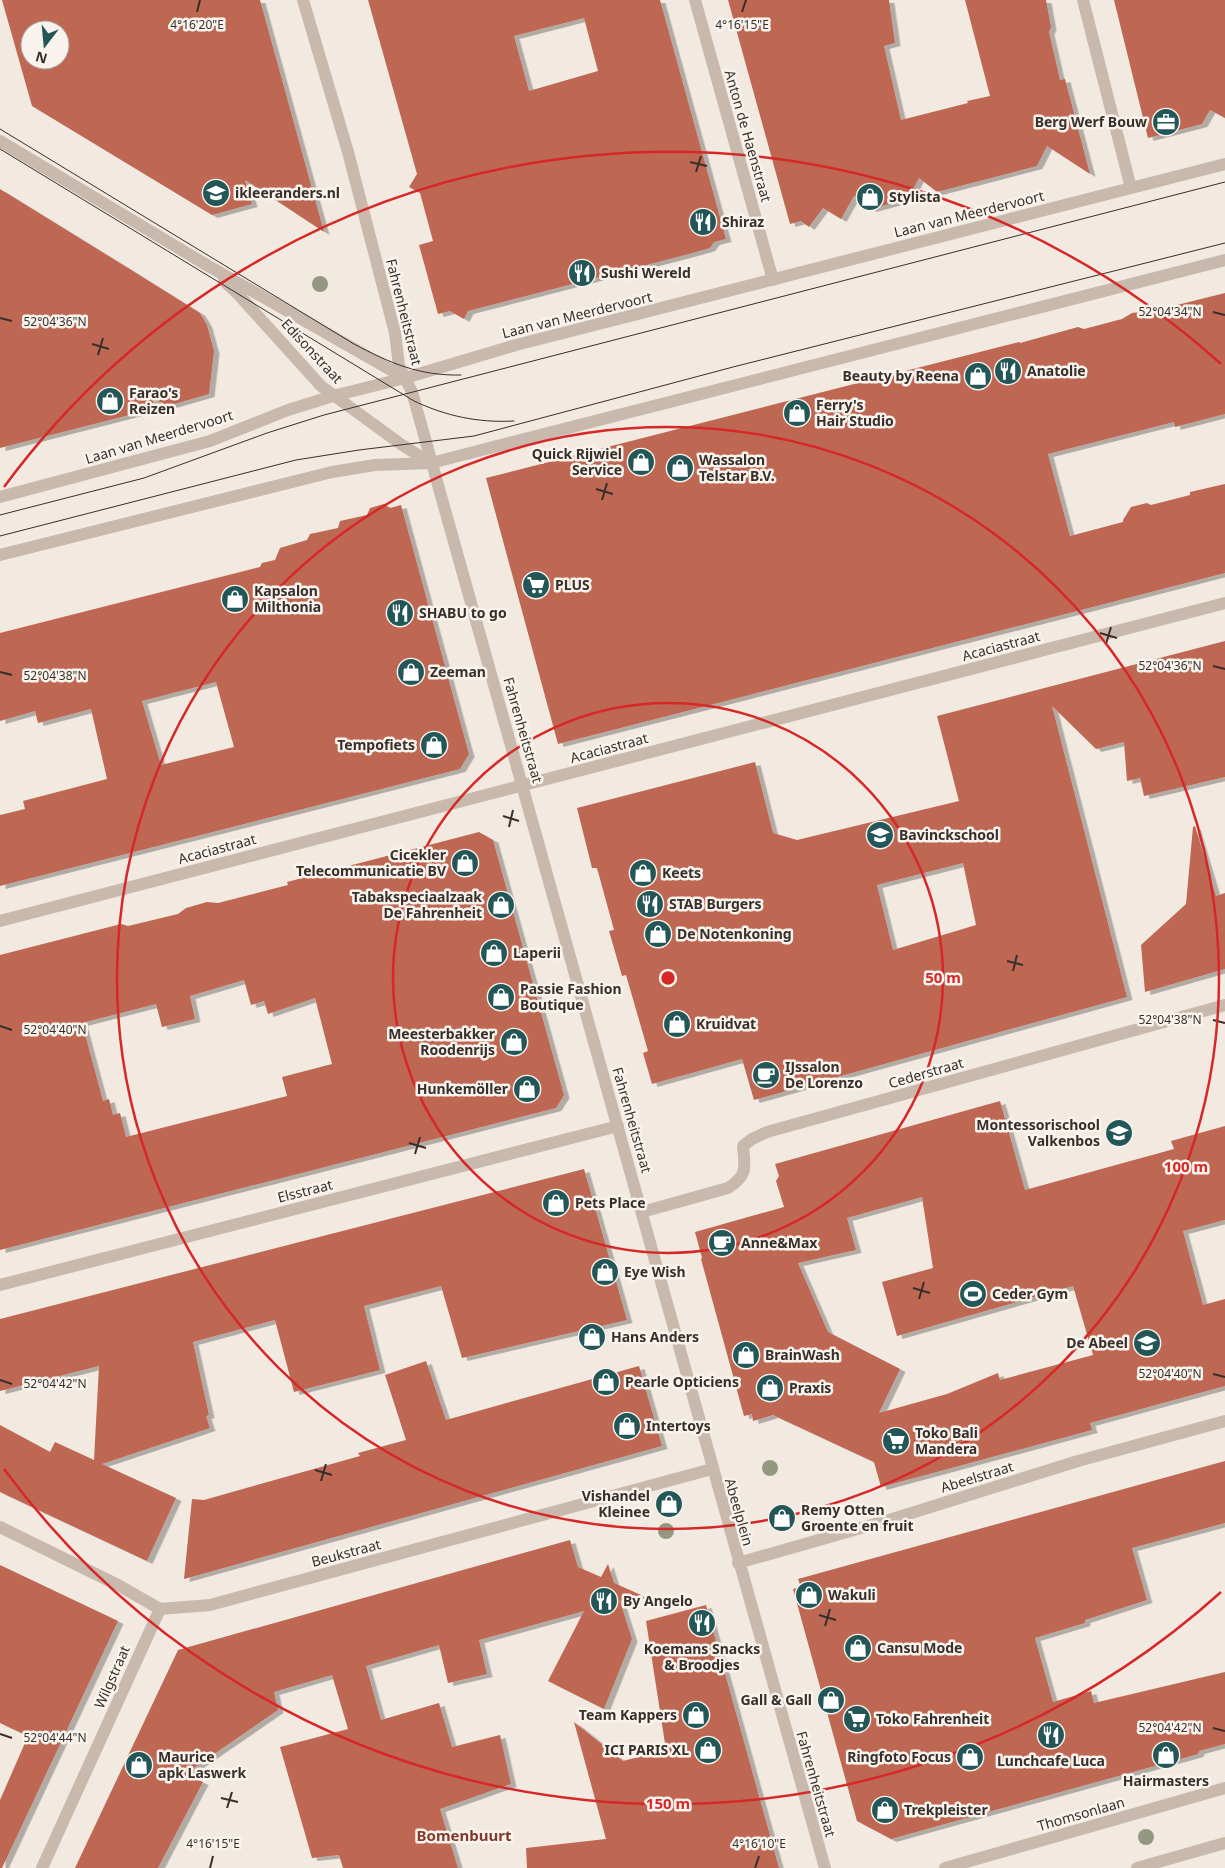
<svg xmlns="http://www.w3.org/2000/svg" width="1225" height="1868" font-family="'Noto Sans',sans-serif">
	<style>
		.building { fill: #be6753; fill-rule: evenodd; filter: url(#shadow) }
		.lines { fill: none; stroke-linecap: round; stroke-linejoin: round }
		.minor { stroke: #c9b9ad; stroke-width: 12 }
		.tram { stroke: #382f2b; stroke-width: 1 }
		.tree { fill: #959880 }
		.ticks { fill: none; stroke: #382f2b; stroke-width: 2 }
		.ring { fill: none; stroke: #d62828; stroke-width: 2.5 }
		.labels { text-anchor: middle; stroke-width: 5; stroke-linejoin: round; paint-order: stroke }
		.poi-label { font-size: 14px; font-weight: bold; fill: #382f2b; stroke: #f9f3ed; text-anchor: start }
		.street-label { font-size: 14px; fill: #382f2b; stroke: #f9f3ed }
		.neighbourhood-label { font-size: 15px; font-weight: bold; fill: #823a2a; stroke: #f9f3ed }
		.ticks-label { font-size: 12px; text-anchor: middle; fill: #382f2b; stroke: #f9f3ed; stroke-width: 5; stroke-linejoin: round; paint-order: stroke }
		.centre { fill: #d62828; stroke: #f9f3ed; stroke-width: 2.5 }
		.ring-label { font-size: 15px; text-anchor: middle; font-weight: bold; fill: #d62828; stroke: #f9f3ed; stroke-width: 5; stroke-linejoin: round; paint-order: stroke }
	</style>
	<defs>
		<filter id="shadow"><feDropShadow dx="5.5" dy="3" stdDeviation="0" flood-color="#0004"/></filter>
	</defs>
	<rect width="100%" height="100%" fill="#f2e9e1"/>
	<g class="building">
		<path d="M 2,0 L 260,0 L 324,232 L 245,180 L 252,204 L 212,215 L 32,106 ZM 30,30 L 60,30 L 60,60 L 30,60 Z"/>
		<path d="M 368,0 L 660,0 L 726,239 L 714,242 L 710,248 L 689,254 L 468,311 L 464,319 L 450,311 L 438,314 L 419,245 L 433,241 L 420,193 L 409,187 L 417,174 ZM 584,18 L 598,71 L 529,91 L 514,36 Z"/>
		<path d="M 728,0 L 889,0 L 895,43 L 884,46 L 901,120 L 968,103 L 967,101 L 990,96 L 965,0 L 1046,0 L 1051,27 L 1049,32 L 1060,80 L 1065,79 L 1090,174 L 1047,146 L 1037,166 L 937,192 L 919,178 L 908,199 L 871,209 L 854,196 L 841,219 L 823,208 L 809,227 L 801,221 L 790,224 Z"/>
		<path d="M 1114,0 L 1225,0 L 1225,118 L 1210,110 L 1202,124 L 1148,138 Z"/>
		<path d="M 0,189 L 128,268 L 200,313 L 207,325 L 214,351 L 209,394 L 164,407 L 164,403 L 154,400 L 149,410 L 0,448 Z"/>
		<path d="M 1225,293 L 1225,414 L 1175,427 L 1174,422 L 1048,454 L 1070,536 L 1123,522 L 1123,520 L 1131,507 L 1147,503 L 1151,505 L 1190,495 L 1190,492 L 1225,484 L 1225,573 L 558,744 L 486,478 L 1019,342 L 1020,343 L 1078,327 L 1084,329 L 1122,319 L 1132,313 L 1141,312 L 1154,307 L 1165,308 Z"/>
		<path d="M 384,504 L 390,508 L 401,505 L 469,754 L 460,769 L 0,886 L 0,815 L 25,809 L 23,801 L 107,779 L 91,709 L 38,723 L 35,711 L 0,721 L 0,633 L 260,567 L 262,563 L 275,560 L 280,548 L 307,540 L 310,534 L 338,528 L 340,521 L 367,515 L 370,508 ZM 216,682 L 234,747 L 161,765 L 142,701 Z"/>
		<path d="M 1225,641 L 1225,777 L 1144,796 L 1140,778 L 1127,781 L 1124,742 L 1096,749 L 1052,706 L 1127,997 L 754,1100 L 742,1059 L 652,1084 L 643,1053 L 648,1051 L 626,975 L 622,976 L 609,931 L 614,930 L 597,868 L 592,868 L 577,808 L 755,762 L 773,833 L 797,840 L 959,801 L 937,716 ZM 963,863 L 976,925 L 893,950 L 877,885 Z"/>
		<path d="M 1195,826 L 1216,896 L 1225,893 L 1225,969 L 1145,992 L 1141,945 L 1186,904 L 1193,827 Z"/>
		<path d="M 479,832 L 493,840 L 564,1095 L 556,1108 L 0,1250 L 0,955 L 121,924 L 128,926 L 178,914 L 186,908 L 207,902 L 218,903 L 288,885 L 287,882 ZM 244,980 L 251,1005 L 264,1001 L 268,1014 L 315,998 L 332,1064 L 282,1077 L 287,1096 L 126,1137 L 120,1113 L 113,1115 L 109,1099 L 103,1101 L 82,1023 L 156,1004 L 162,1027 L 195,1019 L 190,996 Z"/>
		<path d="M 1000,1101 L 1025,1190 L 1174,1149 L 1171,1141 L 1225,1126 L 1225,1220 L 1183,1231 L 1203,1305 L 1225,1299 L 1225,1386 L 1090,1423 L 1092,1430 L 881,1487 L 874,1462 L 773,1415 L 753,1421 L 752,1414 L 744,1416 L 701,1259 L 702,1258 L 695,1232 L 784,1207 L 776,1181 L 779,1176 L 775,1164 ZM 922,1197 L 933,1268 L 882,1282 L 897,1336 L 1073,1286 L 1093,1355 L 1000,1380 L 998,1373 L 947,1394 L 879,1413 L 900,1369 L 828,1332 L 798,1263 L 856,1250 L 847,1218 Z"/>
		<path d="M 584,1169 L 627,1320 L 462,1358 L 441,1286 L 364,1306 L 380,1370 L 294,1392 L 275,1320 L 193,1342 L 209,1415 L 206,1416 L 210,1428 L 102,1464 L 176,1498 L 147,1561 L 0,1492 L 0,1425 L 50,1452 L 55,1442 L 94,1460 L 99,1366 L 0,1391 L 0,1319 Z"/>
		<path d="M 426,1361 L 446,1420 L 639,1366 L 662,1446 L 184,1579 L 192,1499 L 204,1500 L 360,1456 L 358,1453 L 406,1440 L 385,1375 Z"/>
		<path d="M 1225,1461 L 1225,1523 L 1132,1548 L 1147,1600 L 1085,1620 L 1085,1623 L 1035,1638 L 1053,1702 L 1091,1691 L 1094,1703 L 1225,1672 L 1225,1744 L 1199,1751 L 1198,1754 L 891,1839 L 857,1821 L 793,1589 L 801,1587 L 798,1579 Z"/>
		<path d="M 570,1540 L 578,1567 L 601,1577 L 608,1564 L 614,1583 L 641,1595 L 620,1601 L 632,1639 L 604,1709 L 548,1681 L 584,1611 L 479,1640 L 487,1674 L 448,1683 L 439,1645 L 366,1666 L 381,1720 L 439,1703 L 452,1747 L 500,1735 L 511,1784 L 440,1809 L 458,1868 L 343,1868 L 339,1855 L 312,1858 L 280,1747 L 348,1729 L 332,1675 L 274,1692 L 278,1710 L 185,1774 L 203,1782 L 158,1868 L 75,1868 L 178,1650 Z"/>
		<path d="M 0,1565 L 118,1621 L 2,1868 L 0,1868 L 0,1800 L 28,1736 L 0,1723 Z"/>
		<path d="M 706,1605 L 779,1868 L 527,1868 L 526,1848 L 606,1839 L 574,1722 L 623,1761 L 666,1750 L 646,1621 Z"/>
	</g>
	<g class="lines">
		<g class="minor">
			<path d="M 303,0 L 348,152 L 395,333 L 399,366 L 412,392 L 426,442 L 825,1868"/>
			<path d="M 695,0 L 773,280"/>
			<path d="M 1083,0 L 1131,188"/>
			<path d="M 0,141 L 205,264 L 405,378"/>
			<path d="M 224,281 L 237,293 L 321,386 L 402,445 L 431,463"/>
			<path d="M 0,497 L 210,441 L 288,410 L 333,396 L 405,378 L 516,345 L 1225,164"/>
			<path d="M 0,555 L 332,472 L 375,465 L 431,463 L 1225,260"/>
			<path d="M 0,921 L 1225,603"/>
			<path d="M 642,1212 L 728,1188 C 748,1175 745,1168 743,1146 L 752,1139 L 767,1132 L 1225,1005"/>
			<path d="M 0,1285 L 618,1126"/>
			<path d="M 0,1527 L 118,1585 L 160,1609 L 210,1605 L 712,1469"/>
			<path d="M 738,1563 L 889,1520 L 1078,1461 L 1225,1421"/>
			<path d="M 42,1868 L 160,1609"/>
			<path d="M 945,1868 L 1225,1788"/>
			<path d="M 1137,1868 L 1225,1843"/>
		</g>
		<g class="tram">
			<path d="M 0,129 L 354,344 C 390,363 419,376 461,375"/>
			<path d="M 0,149 L 414,401 C 446,416 478,423 514,421"/>
			<path d="M 0,515 L 144,478 L 267,433 L 324,415 L 1225,182"/>
			<path d="M 0,536 L 296,460 L 359,450 L 474,436 L 733,367 L 1225,243"/>
		</g>
	</g>
	<g class="tree">
		<circle cx="320" cy="284" r="8"/>
		<circle cx="770" cy="1468" r="8"/>
		<circle cx="666" cy="1531" r="8"/>
		<circle cx="1146" cy="1837" r="8"/>
	</g>
	<path class="ticks" d="M 197,12 L 200,0M 742,12 L 746,0M 690,162 L 707,166M 696,172 L 701,156M 1213,312 L 1225,315M 0,318 L 12,321M 92,344 L 109,349M 98,355 L 103,338M 596,489 L 613,494M 602,500 L 607,483M 1100,633 L 1117,638M 1106,644 L 1111,627M 1213,666 L 1225,669M 0,672 L 12,675M 503,816 L 519,821M 509,827 L 513,810M 1007,961 L 1023,965M 1013,971 L 1017,955M 1213,1020 L 1225,1023M 0,1026 L 12,1030M 409,1143 L 426,1148M 415,1154 L 420,1137M 913,1288 L 930,1293M 919,1299 L 924,1282M 1213,1374 L 1225,1377M 0,1380 L 12,1384M 315,1470 L 332,1475M 321,1481 L 326,1464M 819,1615 L 836,1620M 825,1626 L 830,1609M 1213,1728 L 1225,1731M 0,1734 L 12,1738M 221,1798 L 238,1802M 227,1808 L 232,1792M 210,1868 L 213,1856M 755,1868 L 759,1856"/>
	<g class="ring">
		<circle cx="668" cy="978" r="275"/>
		<circle cx="668" cy="978" r="551"/>
		<path d="M1221 1592A826 826 0 0 1 4 1469M4 487A826 826 0 0 1 1221 364"/>
	</g>
	<defs>
		<g id="office-disc" transform="scale(1.4375)"><circle r="9.5" fill="#235657" stroke="#f9f3ed"/><path d="M-6-3h4V-5.5h4V-3h4V5H-6ZM-1-4.5V-3h2v-1.5ZM-6 0V1H6V0Z" fill="#fff"/></g>
		<g id="school-disc" transform="scale(1.4375)"><circle r="9.5" fill="#235657" stroke="#f9f3ed"/><path d="M0-5L7-2L0 1L-7-2ZM-4 1L0 2.5L4 1V4Q0 6-4 4Z" fill="#fff"/></g>
		<g id="shop-disc" transform="scale(1.4375)"><circle r="9.5" fill="#235657" stroke="#f9f3ed"/><path d="M-5-2.5h2.3a2.7 3.5 0 0 1 5.4 0H5L5.5 6h-11ZM-1.5-2.5h3a1.5 2.3 0 0 0-3 0Z" fill="#fff"/></g>
		<g id="restaurant-disc" transform="scale(1.4375)"><circle r="9.5" fill="#235657" stroke="#f9f3ed"/><path d="M-5-6h1v4h1v-4h1v4h1v-4h1v5L-1.5 .5V6h-2V.5L-5-1ZM5-6V6H3V1.5H1.5Q1.5-4 5-6Z" fill="#fff"/></g>
		<g id="supermarket-disc" transform="scale(1.4375)"><circle r="9.5" fill="#235657" stroke="#f9f3ed"/><path d="M-6-5.5h2.5l.6 2H6L4.5 2H-2.5L-4.4-4H-6ZM-1.5 3.2a1.3 1.3 0 1 0 .1 0ZM3 3.2a1.3 1.3 0 1 0 .1 0Z" fill="#fff"/></g>
		<g id="cafe-disc" transform="scale(1.4375)"><circle r="9.5" fill="#235657" stroke="#f9f3ed"/><path d="M-5.5-4.5H6V0H3Q3 3.5 0 3.5H-2.5Q-5.5 3.5-5.5 0ZM3-3.2v2h1.7v-2ZM-6 4.5H4V6H-6Z" fill="#fff"/></g>
		<g id="stadium-disc" transform="scale(1.4375)"><circle r="9.5" fill="#235657" stroke="#f9f3ed"/><path d="M0-5a6.5 5 0 1 0 0 10a6.5 5 0 1 0 0-10ZM-3.5-1.8h7v3.6h-7Z" fill="#fff"/></g>
	</defs>
	<g fill-rule="evenodd">
		<use href="#office-disc" x="1166" y="122"/>
		<use href="#school-disc" x="216" y="193"/>
		<use href="#shop-disc" x="870" y="197"/>
		<use href="#restaurant-disc" x="703" y="222"/>
		<use href="#restaurant-disc" x="582" y="273"/>
		<use href="#restaurant-disc" x="1008" y="371"/>
		<use href="#shop-disc" x="978" y="376"/>
		<use href="#shop-disc" x="110" y="401"/>
		<use href="#shop-disc" x="797" y="413"/>
		<use href="#shop-disc" x="641" y="462"/>
		<use href="#shop-disc" x="680" y="468"/>
		<use href="#supermarket-disc" x="536" y="585"/>
		<use href="#shop-disc" x="235" y="599"/>
		<use href="#restaurant-disc" x="400" y="613"/>
		<use href="#shop-disc" x="411" y="672"/>
		<use href="#shop-disc" x="434" y="745"/>
		<use href="#school-disc" x="880" y="835"/>
		<use href="#shop-disc" x="465" y="863"/>
		<use href="#shop-disc" x="643" y="873"/>
		<use href="#restaurant-disc" x="650" y="904"/>
		<use href="#shop-disc" x="501" y="905"/>
		<use href="#shop-disc" x="658" y="934"/>
		<use href="#shop-disc" x="494" y="953"/>
		<use href="#shop-disc" x="501" y="997"/>
		<use href="#shop-disc" x="677" y="1024"/>
		<use href="#shop-disc" x="514" y="1042"/>
		<use href="#cafe-disc" x="766" y="1075"/>
		<use href="#shop-disc" x="527" y="1089"/>
		<use href="#school-disc" x="1119" y="1133"/>
		<use href="#shop-disc" x="556" y="1203"/>
		<use href="#cafe-disc" x="722" y="1243"/>
		<use href="#shop-disc" x="605" y="1272"/>
		<use href="#stadium-disc" x="973" y="1294"/>
		<use href="#shop-disc" x="592" y="1337"/>
		<use href="#school-disc" x="1147" y="1343"/>
		<use href="#shop-disc" x="746" y="1355"/>
		<use href="#shop-disc" x="606" y="1382"/>
		<use href="#shop-disc" x="770" y="1388"/>
		<use href="#shop-disc" x="627" y="1426"/>
		<use href="#supermarket-disc" x="896" y="1441"/>
		<use href="#shop-disc" x="669" y="1504"/>
		<use href="#shop-disc" x="782" y="1518"/>
		<use href="#shop-disc" x="809" y="1595"/>
		<use href="#restaurant-disc" x="604" y="1601"/>
		<use href="#restaurant-disc" x="702" y="1623"/>
		<use href="#shop-disc" x="858" y="1648"/>
		<use href="#shop-disc" x="831" y="1700"/>
		<use href="#shop-disc" x="696" y="1715"/>
		<use href="#supermarket-disc" x="857" y="1719"/>
		<use href="#restaurant-disc" x="1051" y="1735"/>
		<use href="#shop-disc" x="708" y="1750"/>
		<use href="#shop-disc" x="1166" y="1755"/>
		<use href="#shop-disc" x="970" y="1757"/>
		<use href="#shop-disc" x="139" y="1765"/>
		<use href="#shop-disc" x="885" y="1810"/>
	</g>
	<g class="labels">
		<g class="poi-label">
			<text x="1147" y="127" text-anchor="end">Berg Werf Bouw</text>
			<text x="235" y="198">ikleeranders.nl</text>
			<text x="889" y="202">Stylista</text>
			<text x="722" y="227">Shiraz</text>
			<text x="601" y="278">Sushi Wereld</text>
			<text x="1027" y="376">Anatolie</text>
			<text x="959" y="381" text-anchor="end">Beauty by Reena</text>
			<text x="129" y="398">Farao's<tspan x="129" dy="16">Reizen</tspan></text>
			<text x="816" y="410">Ferry's<tspan x="816" dy="16">Hair Studio</tspan></text>
			<text x="622" y="459" text-anchor="end">Quick Rijwiel<tspan x="622" dy="16">Service</tspan></text>
			<text x="699" y="465">Wassalon<tspan x="699" dy="16">Telstar B.V.</tspan></text>
			<text x="555" y="590">PLUS</text>
			<text x="254" y="596">Kapsalon<tspan x="254" dy="16">Milthonia</tspan></text>
			<text x="419" y="618">SHABU to go</text>
			<text x="430" y="677">Zeeman</text>
			<text x="415" y="750" text-anchor="end">Tempofiets</text>
			<text x="899" y="840">Bavinckschool</text>
			<text x="446" y="860" text-anchor="end">Cicekler<tspan x="446" dy="16">Telecommunicatie BV</tspan></text>
			<text x="662" y="878">Keets</text>
			<text x="482" y="902" text-anchor="end">Tabakspeciaalzaak<tspan x="482" dy="16">De Fahrenheit</tspan></text>
			<text x="669" y="909">STAB Burgers</text>
			<text x="677" y="939">De Notenkoning</text>
			<text x="513" y="958">Laperii</text>
			<text x="520" y="994">Passie Fashion<tspan x="520" dy="16">Boutique</tspan></text>
			<text x="696" y="1029">Kruidvat</text>
			<text x="495" y="1039" text-anchor="end">Meesterbakker<tspan x="495" dy="16">Roodenrijs</tspan></text>
			<text x="785" y="1072">IJssalon<tspan x="785" dy="16">De Lorenzo</tspan></text>
			<text x="508" y="1094" text-anchor="end">Hunkemöller</text>
			<text x="1100" y="1130" text-anchor="end">Montessorischool<tspan x="1100" dy="16">Valkenbos</tspan></text>
			<text x="575" y="1208">Pets Place</text>
			<text x="741" y="1248">Anne&amp;Max</text>
			<text x="624" y="1277">Eye Wish</text>
			<text x="992" y="1299">Ceder Gym</text>
			<text x="611" y="1342">Hans Anders</text>
			<text x="1128" y="1348" text-anchor="end">De Abeel</text>
			<text x="765" y="1360">BrainWash</text>
			<text x="625" y="1387">Pearle Opticiens</text>
			<text x="789" y="1393">Praxis</text>
			<text x="646" y="1431">Intertoys</text>
			<text x="915" y="1438">Toko Bali<tspan x="915" dy="16">Mandera</tspan></text>
			<text x="650" y="1501" text-anchor="end">Vishandel<tspan x="650" dy="16">Kleinee</tspan></text>
			<text x="801" y="1515">Remy Otten<tspan x="801" dy="16">Groente en fruit</tspan></text>
			<text x="828" y="1600">Wakuli</text>
			<text x="623" y="1606">By Angelo</text>
			<text x="877" y="1653">Cansu Mode</text>
			<text x="702" y="1654" text-anchor="middle">Koemans Snacks<tspan x="702" dy="16">&amp; Broodjes</tspan></text>
			<text x="812" y="1705" text-anchor="end">Gall &amp; Gall</text>
			<text x="677" y="1720" text-anchor="end">Team Kappers</text>
			<text x="876" y="1724">Toko Fahrenheit</text>
			<text x="689" y="1755" text-anchor="end">ICI PARIS XL</text>
			<text x="158" y="1762">Maurice<tspan x="158" dy="16">apk Laswerk</tspan></text>
			<text x="951" y="1762" text-anchor="end">Ringfoto Focus</text>
			<text x="1051" y="1766" text-anchor="middle">Lunchcafe Luca</text>
			<text x="1166" y="1786" text-anchor="middle">Hairmasters</text>
			<text x="904" y="1815">Trekpleister</text>
		</g>
		<g class="street-label">
			<text transform="translate(748 136) rotate(74)" y="5">Anton de Haenstraat</text>
			<text transform="translate(969 214) rotate(-14)" y="5">Laan van Meerdervoort</text>
			<text transform="translate(404 312) rotate(76)" y="5">Fahrenheitstraat</text>
			<text transform="translate(577 315) rotate(-14)" y="5">Laan van Meerdervoort</text>
			<text transform="translate(312 351) rotate(47)" y="5">Edisonstraat</text>
			<text transform="translate(159 437) rotate(-17)" y="5">Laan van Meerdervoort</text>
			<text transform="translate(1001 646) rotate(-15)" y="5">Acaciastraat</text>
			<text transform="translate(523 730) rotate(74)" y="5">Fahrenheitstraat</text>
			<text transform="translate(609 748) rotate(-15)" y="5">Acaciastraat</text>
			<text transform="translate(217 849) rotate(-15)" y="5">Acaciastraat</text>
			<text transform="translate(926 1073) rotate(-16)" y="5">Cederstraat</text>
			<text transform="translate(632 1120) rotate(74)" y="5">Fahrenheitstraat</text>
			<text transform="translate(305 1191) rotate(-14)" y="5">Elsstraat</text>
			<text transform="translate(977 1477) rotate(-17)" y="5">Abeelstraat</text>
			<text transform="translate(739 1512) rotate(74)" y="5">Abeelplein</text>
			<text transform="translate(346 1553) rotate(-15)" y="5">Beukstraat</text>
			<text transform="translate(112 1677) rotate(-66)" y="5">Wilgstraat</text>
			<text transform="translate(816 1784) rotate(74)" y="5">Fahrenheitstraat</text>
			<text transform="translate(1081 1814) rotate(-16)" y="5">Thomsonlaan</text>
		</g>
		<g class="neighbourhood-label">
			<text x="464" y="1841">Bomenbuurt</text>
		</g>
	</g>
	<g class="ticks-label">
		<text x="197" y="29">4°16'20"E</text>
		<text x="742" y="29">4°16'15"E</text>
		<text x="1170" y="316">52°04'34"N</text>
		<text x="55" y="326">52°04'36"N</text>
		<text x="1170" y="670">52°04'36"N</text>
		<text x="55" y="680">52°04'38"N</text>
		<text x="1170" y="1024">52°04'38"N</text>
		<text x="55" y="1034">52°04'40"N</text>
		<text x="1170" y="1378">52°04'40"N</text>
		<text x="55" y="1388">52°04'42"N</text>
		<text x="1170" y="1732">52°04'42"N</text>
		<text x="55" y="1742">52°04'44"N</text>
		<text x="213" y="1848">4°16'15"E</text>
		<text x="759" y="1848">4°16'10"E</text>
	</g>
	<circle cx="668" cy="978" r="8" class="centre"/>
	<g class="ring-label">
		<text x="943" y="983">50 m</text>
		<text x="1186" y="1172">100 m</text>
		<text x="668" y="1809">150 m</text>
	</g>
	<g transform="translate(45 45) rotate(196)"><circle r="24" fill="#f9f3ed" stroke="#aca59f"/>
	<path d="M0-4L9 19L0 12L-9 19Z" fill="#235657"/>
	<text y="-8" font-size="14" font-weight="bold" text-anchor="middle" fill="#382f2b">N</text>
	</g>
</svg>
